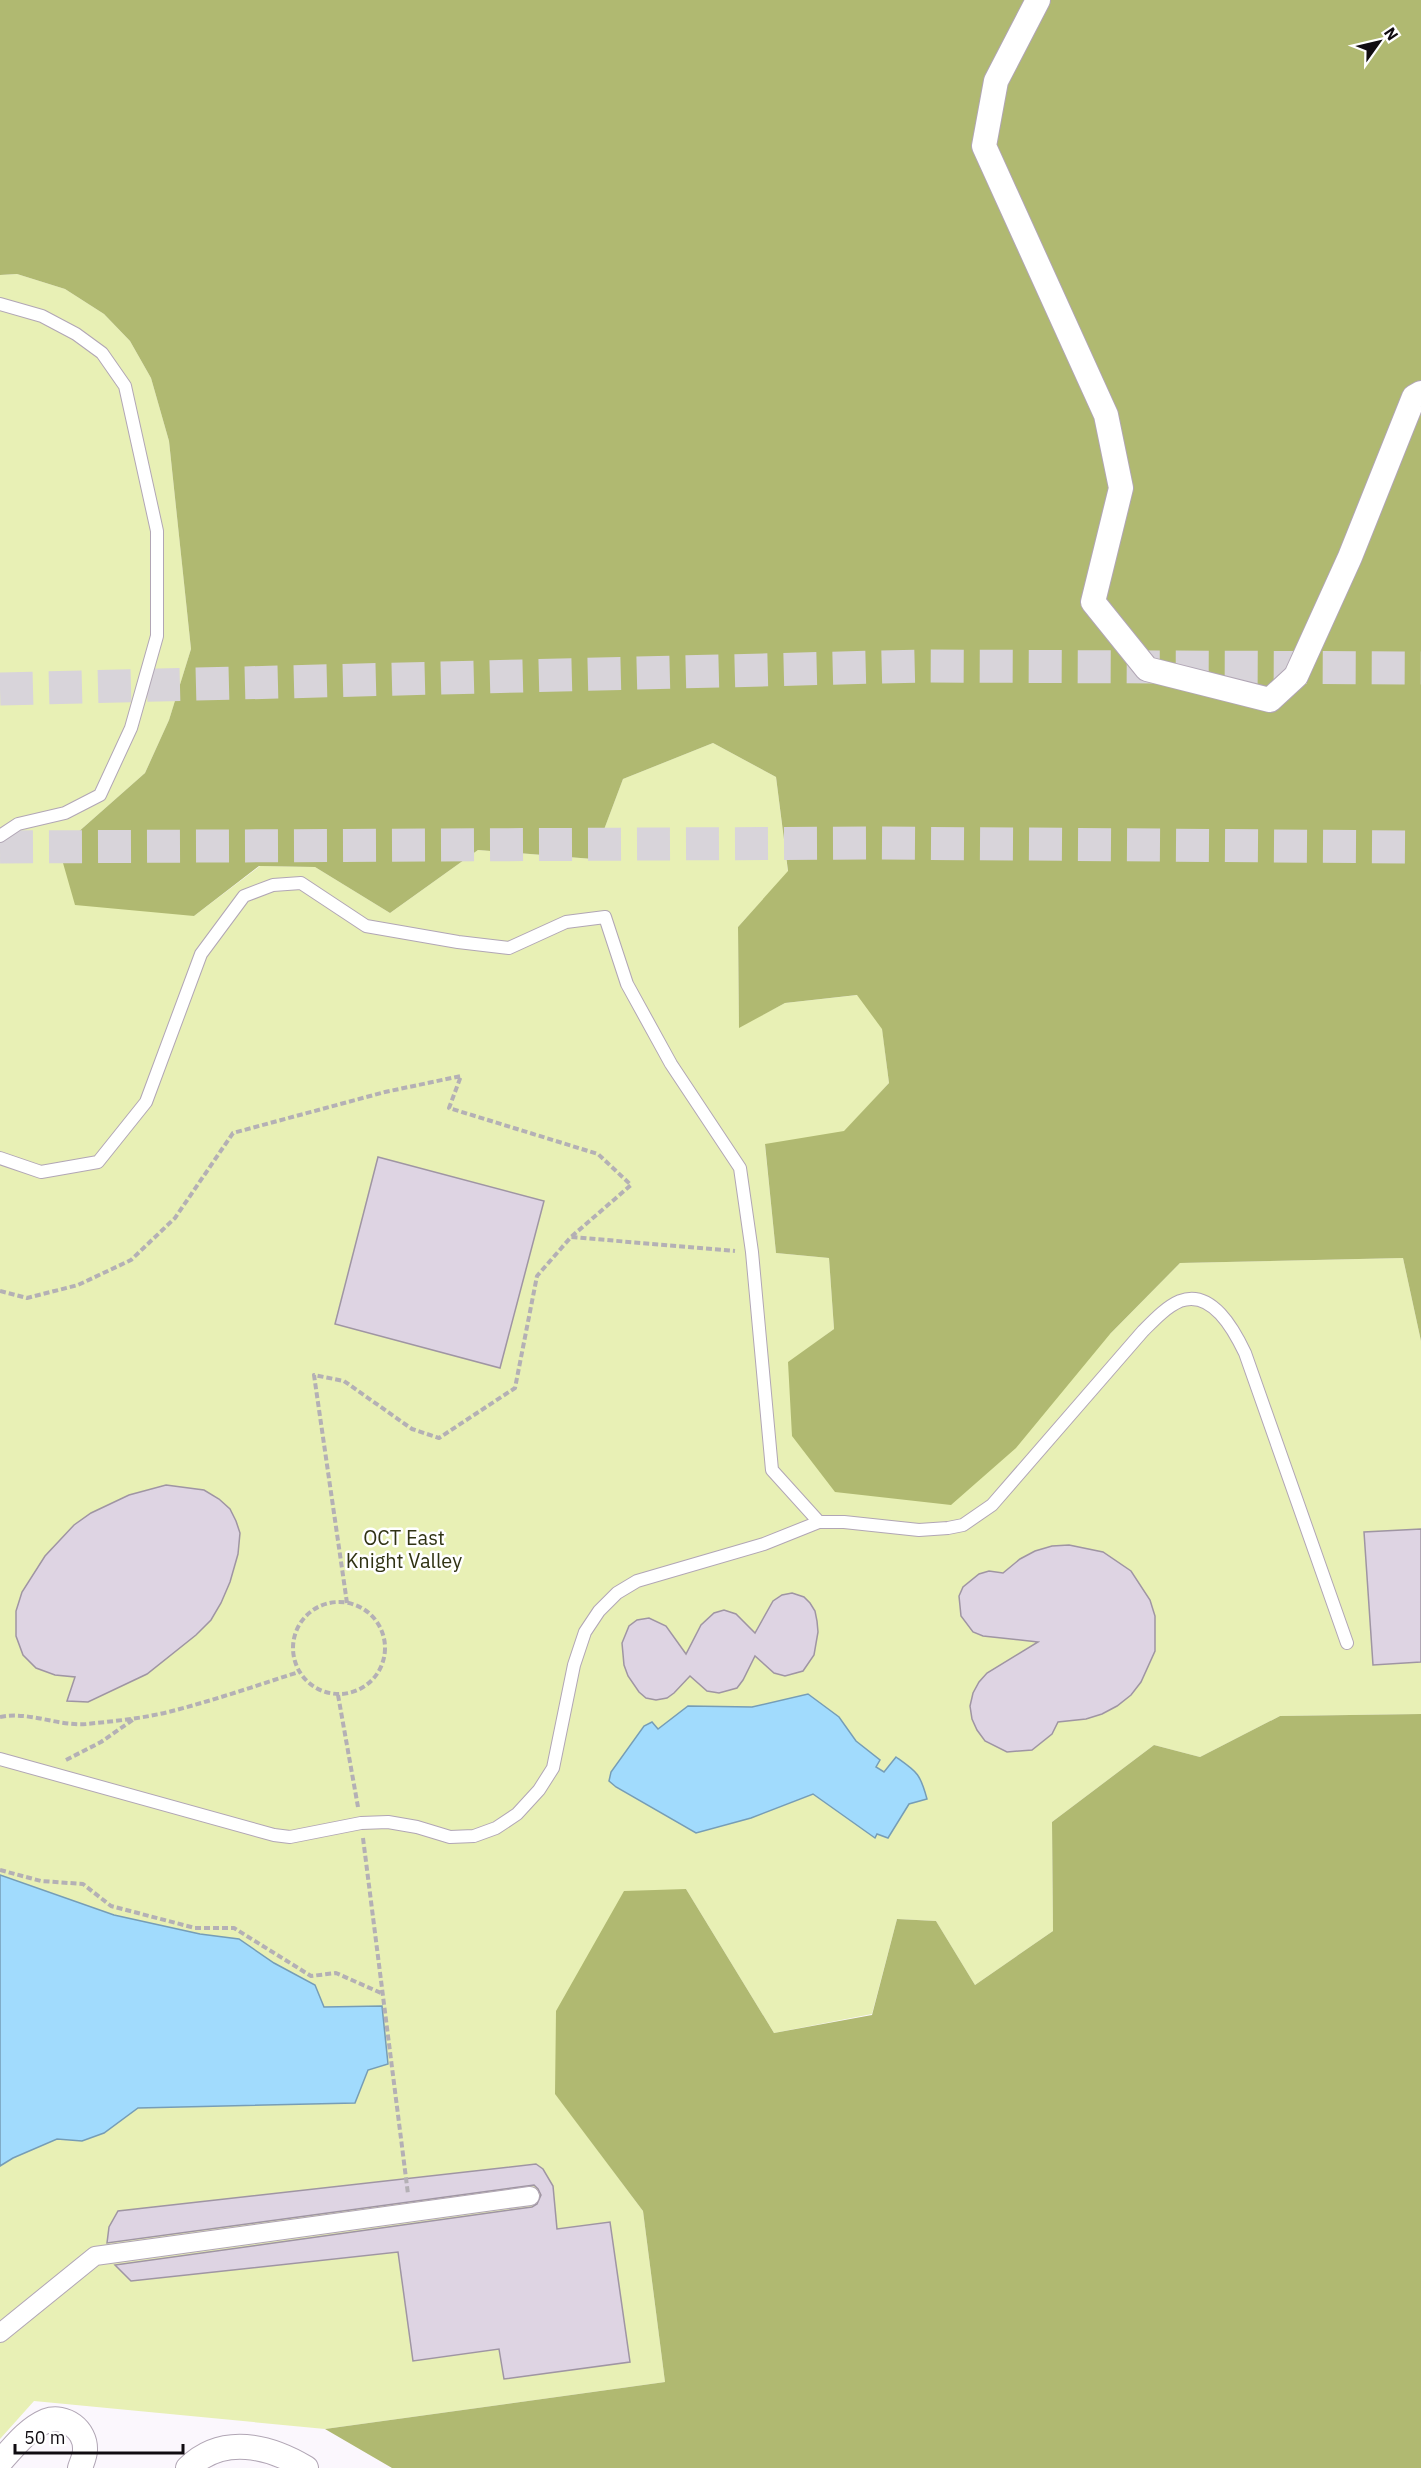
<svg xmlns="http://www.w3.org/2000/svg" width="1421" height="2468" font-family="'IBM Plex Sans',sans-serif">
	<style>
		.green { fill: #e8f0b5 }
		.forest { fill: #b0b971 }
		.water { fill: #a1dbfd; stroke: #769db6; stroke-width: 1.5 }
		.building { fill: #ded4e3; stroke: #9f95a3; stroke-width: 1.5 }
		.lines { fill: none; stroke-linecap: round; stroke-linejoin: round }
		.trunk-tunnel { stroke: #d8d4da; stroke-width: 33; stroke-dasharray: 33 16; stroke-linecap: butt }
		.service-casing { stroke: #b1a6b5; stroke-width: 14 }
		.pedestrian-casing { stroke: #b1a6b5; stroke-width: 20 }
		.minor-casing { stroke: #b1a6b5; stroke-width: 26 }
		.path { stroke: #b4b0b5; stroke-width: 4; stroke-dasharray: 6 3; stroke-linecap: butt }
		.service { stroke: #fff; stroke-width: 12 }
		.pedestrian { stroke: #fff; stroke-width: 18 }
		.minor { stroke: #fff; stroke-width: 24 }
		.labels { text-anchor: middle; stroke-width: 5; stroke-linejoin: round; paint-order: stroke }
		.park-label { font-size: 20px; fill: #303314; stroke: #fff }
	</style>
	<rect width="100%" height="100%" fill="#fbf7fd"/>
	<path class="green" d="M 17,274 L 65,289 L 104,314 L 130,341 L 151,378 L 169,441 L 191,649 L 169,720 L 145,773 L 59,849 L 194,916 L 260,866 L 315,867 L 390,913 L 478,850 L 593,859 L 623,779 L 713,743 L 776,777 L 788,872 L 738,927 L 739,1027 L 785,1003 L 858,995 L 882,1028 L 889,1083 L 844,1132 L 765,1145 L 776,1253 L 829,1258 L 834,1329 L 788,1363 L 1110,1334 L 1180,1263 L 1403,1258 L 1421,1341 L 1421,1714 L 1280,1716 L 1200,1757 L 1154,1745 L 1052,1822 L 1053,1931 L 975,1985 L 936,1921 L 897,1919 L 872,2014 L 774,2033 L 686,1889 L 555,2093 L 643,2211 L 665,2382 L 325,2429 L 34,2401 L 0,2439 L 0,275 Z"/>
	<g class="forest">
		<path d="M 0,0 L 1421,0 L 1421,1341 L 1403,1258 L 1180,1263 L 1110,1334 L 1016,1448 L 951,1505 L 835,1492 L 792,1436 L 788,1362 L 834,1329 L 829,1258 L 776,1253 L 765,1144 L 844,1131 L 889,1083 L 882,1029 L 857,995 L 785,1003 L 739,1028 L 738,927 L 788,871 L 776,777 L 713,743 L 623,779 L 593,859 L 478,850 L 390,913 L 315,867 L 259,866 L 194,916 L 75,905 L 59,849 L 145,773 L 169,720 L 191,649 L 169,441 L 151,378 L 130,341 L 104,314 L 65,289 L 17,274 L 0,275 Z"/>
		<path d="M 1421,1714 L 1421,2468 L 392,2468 L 325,2429 L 665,2382 L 643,2211 L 555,2094 L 556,2011 L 624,1891 L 686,1889 L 774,2033 L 872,2015 L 897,1919 L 936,1921 L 975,1985 L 1053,1931 L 1052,1822 L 1154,1745 L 1200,1757 L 1280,1716 Z"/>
	</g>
	<g class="water">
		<path d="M 808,1694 L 839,1717 L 856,1741 L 880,1760 L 876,1767 L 884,1772 L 896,1757 C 917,1772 920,1773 927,1799 L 909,1804 L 888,1838 L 877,1834 L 875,1838 L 813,1794 L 751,1818 L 696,1833 L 616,1787 L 609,1781 L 611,1772 L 644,1726 L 652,1722 L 658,1729 L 688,1706 L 752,1707 Z"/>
		<path d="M 0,1875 L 114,1915 L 200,1934 L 239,1939 L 274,1963 L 315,1985 L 324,2007 L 382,2006 L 388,2064 L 368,2070 L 355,2103 L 138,2108 L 104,2133 L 82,2141 L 57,2139 L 13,2158 L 0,2166 Z"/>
	</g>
	<g class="building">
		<path d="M 378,1157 L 544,1201 L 500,1368 L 335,1324 Z"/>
		<path d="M 166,1485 L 204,1490 L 219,1499 L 230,1509 L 236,1521 L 240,1533 L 238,1554 L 230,1582 L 221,1603 L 211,1620 L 196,1635 L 147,1674 L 88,1702 L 67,1701 L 75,1677 L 55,1675 L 36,1668 L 23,1655 L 16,1636 L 16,1611 L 22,1592 L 45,1556 L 74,1525 L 91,1513 L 129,1495 Z"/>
		<path d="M 1421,1529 L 1421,1662 L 1373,1665 L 1364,1532 Z"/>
		<path d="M 1069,1545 L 1103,1552 L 1131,1571 L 1150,1600 L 1155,1616 L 1155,1651 L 1141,1682 L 1131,1695 L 1117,1706 L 1102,1714 L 1086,1719 L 1058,1722 L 1052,1734 L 1032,1750 L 1007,1752 L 985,1741 L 977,1730 L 972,1719 L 970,1706 L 973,1693 L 979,1682 L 987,1673 L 1038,1642 L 983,1636 L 973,1632 L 961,1616 L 959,1596 L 963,1587 L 979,1574 L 989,1571 L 1003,1573 L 1020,1559 L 1035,1551 L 1052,1546 Z"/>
		<path d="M 792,1593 L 804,1597 L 810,1603 L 815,1611 L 817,1621 L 818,1632 L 814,1655 L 803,1671 L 785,1676 L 774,1673 L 755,1656 L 743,1680 L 737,1688 L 719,1693 L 707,1691 L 690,1676 L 674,1693 L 667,1698 L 656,1700 L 646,1698 L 639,1692 L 628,1676 L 624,1665 L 622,1643 L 629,1626 L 637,1620 L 649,1618 L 666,1626 L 686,1654 L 701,1625 L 714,1613 L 724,1610 L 736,1614 L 755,1633 L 773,1601 L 782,1595 Z"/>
		<path d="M 536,2164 L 543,2169 L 553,2186 L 557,2229 L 610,2222 L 630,2362 L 504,2379 L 499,2349 L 413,2361 L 398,2252 L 131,2281 L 115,2265 L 532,2207 L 537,2204 L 541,2195 L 538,2189 L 534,2185 L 107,2243 L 109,2227 L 118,2211 Z"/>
	</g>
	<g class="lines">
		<g class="trunk-tunnel">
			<path d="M 0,689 L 920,666 L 1421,668"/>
			<path d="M 0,847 L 878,843 L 1421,847"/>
		</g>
		<g class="service-casing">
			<g id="service">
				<path d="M 0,304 L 42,316 L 76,334 L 102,353 L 125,386 L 157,531 L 157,636 L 131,728 L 100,795 L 65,813 L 18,824 L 0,836"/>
				<path d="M 0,1158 L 41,1172 L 98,1162 L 146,1102 L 201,954 L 244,896 L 273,885 L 301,883 L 366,926 L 458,942 L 509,948 L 566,922 L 605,917 L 627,984 L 671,1064 L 740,1168 L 752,1252 L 772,1470 L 819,1522"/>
				<path d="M 0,1759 L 274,1835 L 290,1837 L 361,1823 L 388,1822 L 417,1827 L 450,1837 L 474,1836 L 496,1828 L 517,1814 L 539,1790 L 553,1768 L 574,1665 L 585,1632 L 599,1611 L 617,1593 L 637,1581 L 764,1544 L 819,1522 L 844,1522 L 919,1530 L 948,1528 L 963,1525 L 992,1505 L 1143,1331 C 1154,1320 1166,1307 1180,1301 C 1212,1289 1234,1330 1245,1353 L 1347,1643"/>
			</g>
		</g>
		<g class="pedestrian-casing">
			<path id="pedestrian" d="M 0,2333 L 95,2256 L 530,2196"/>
		</g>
		<g class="minor-casing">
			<g id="minor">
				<path d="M 1038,0 L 996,81 L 984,146 L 1106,415 L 1121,488 L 1093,602 L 1147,669 L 1270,700 L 1296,676 L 1350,557 L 1414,397 L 1421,393"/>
				<path d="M 0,2462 C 13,2448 27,2429 46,2421 C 65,2414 86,2430 85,2450 C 85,2456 82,2462 80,2468"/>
				<path d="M 188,2468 C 223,2434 269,2446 306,2468"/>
			</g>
		</g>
		<g class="path">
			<path d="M 0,1291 L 27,1298 L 78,1285 L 131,1260 L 175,1218 L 233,1133 L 385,1092 L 461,1076 L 449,1108 L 598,1154 L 631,1185 L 571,1237"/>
			<circle cx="339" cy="1648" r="46"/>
			<path d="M 347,1603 L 314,1375 L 344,1381 L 412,1429 L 439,1438 L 515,1388 L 537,1276 L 571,1237 L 735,1251"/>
			<path d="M 338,1695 L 358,1807"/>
			<path d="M 0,1717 C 29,1711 56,1726 86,1724 C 116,1721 147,1718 176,1710 C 218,1699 258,1685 299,1672"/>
			<path d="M 66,1760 L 101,1742 L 134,1719"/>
			<path d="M 363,1838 L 408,2194"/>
			<path d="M 0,1870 L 41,1881 L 83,1884 L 111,1906 L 195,1928 L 234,1928 L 311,1976 L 336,1973 L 381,1993"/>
		</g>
		<use href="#service" class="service"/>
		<use href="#pedestrian" class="pedestrian"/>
		<use href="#minor" class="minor"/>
	</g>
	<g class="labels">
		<g class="park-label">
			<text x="404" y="1545">OCT East<tspan x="404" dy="23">Knight Valley</tspan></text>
		</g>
	</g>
	<g transform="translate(1379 42) rotate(56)" stroke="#ffffff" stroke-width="4.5" paint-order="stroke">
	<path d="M0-4.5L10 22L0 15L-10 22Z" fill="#100c11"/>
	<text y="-9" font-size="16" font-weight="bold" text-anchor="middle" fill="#100c11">N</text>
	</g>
	<path d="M15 2444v9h168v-9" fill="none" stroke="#100c11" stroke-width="3"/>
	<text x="24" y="2444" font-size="18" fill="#100c11" stroke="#ffffff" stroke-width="4.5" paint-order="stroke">50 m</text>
</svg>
